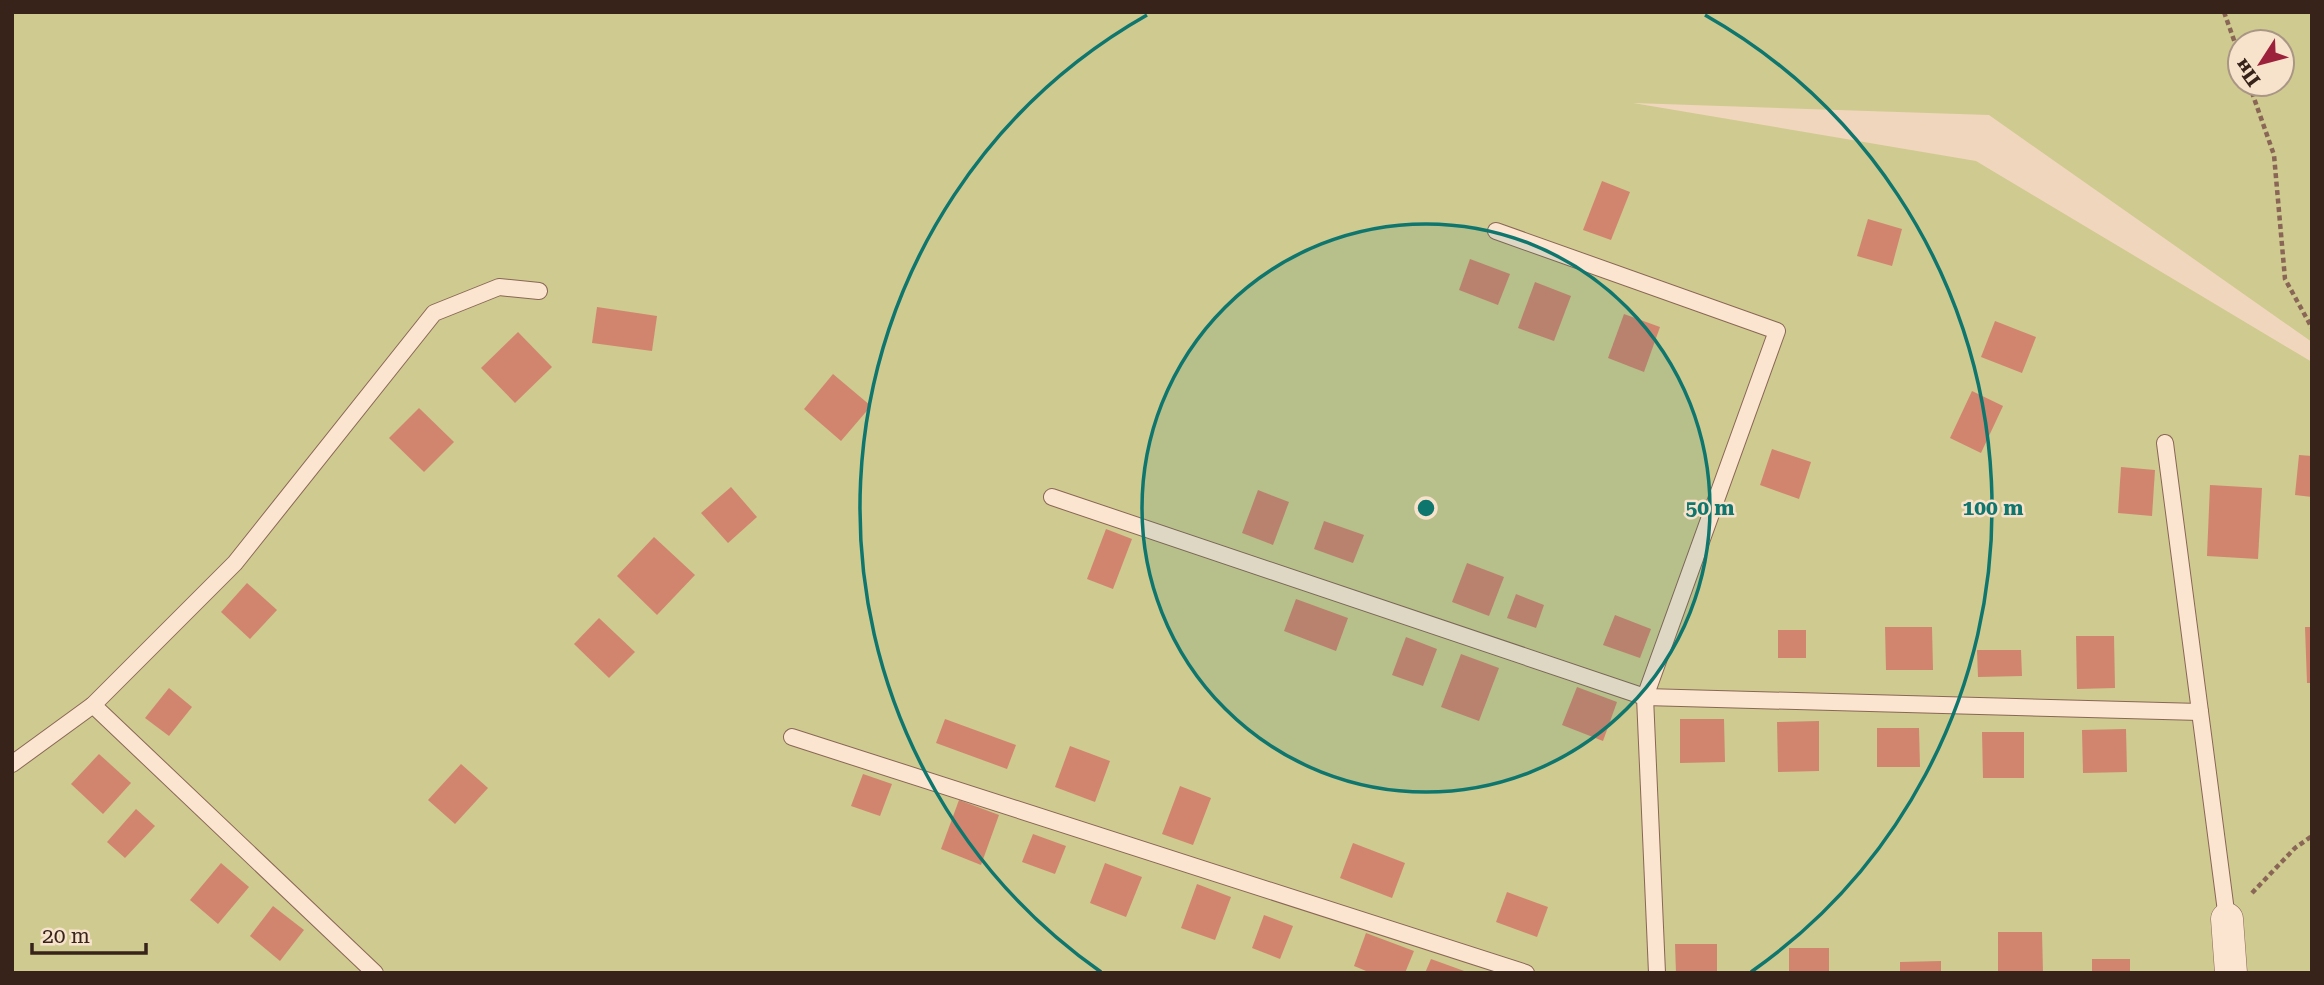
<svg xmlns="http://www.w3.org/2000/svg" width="2324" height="985" font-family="'Roboto Serif',serif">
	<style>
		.green { fill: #cfca90; fill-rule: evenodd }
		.building { fill: #d1856f }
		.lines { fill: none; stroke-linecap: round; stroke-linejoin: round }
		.lane-casing { stroke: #896655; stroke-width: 18 }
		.street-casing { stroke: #896655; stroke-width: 33 }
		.path { stroke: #896655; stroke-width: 4.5; stroke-dasharray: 5 3.5; stroke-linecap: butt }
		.lane { stroke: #fbe5d0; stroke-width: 16 }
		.street { stroke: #fbe5d0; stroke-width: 32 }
		.ring { fill: none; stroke: #0f766e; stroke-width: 3.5 }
		.centre { fill: #0f766e; stroke: #f7e2cc; stroke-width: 3.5 }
		.ring-label { font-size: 21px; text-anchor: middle; font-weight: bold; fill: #0f766e; stroke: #f7e2cc; stroke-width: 5; stroke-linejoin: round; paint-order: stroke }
	</style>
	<rect width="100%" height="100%" fill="#f0d6bc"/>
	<path class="green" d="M 12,12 L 2312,12 L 2312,342 L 1989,115 L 1633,103 L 1976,161 L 2312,362 L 2312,973 L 12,973 ZM 2240,42 L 2282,42 L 2282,84 L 2240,84 Z"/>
	<g class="building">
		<path d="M 1602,181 L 1630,192 L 1611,240 L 1583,230 Z"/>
		<path d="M 1868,219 L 1902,229 L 1892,266 L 1857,256 Z"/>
		<path d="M 1470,259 L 1510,274 L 1498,305 L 1459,290 Z"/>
		<path d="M 1535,282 L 1571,296 L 1554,341 L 1518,328 Z"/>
		<path d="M 597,307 L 657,316 L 652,351 L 592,343 Z"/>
		<path d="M 1624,314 L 1660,327 L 1644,372 L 1608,358 Z"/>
		<path d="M 1995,321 L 2036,337 L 2022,373 L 1981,357 Z"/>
		<path d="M 518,332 L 552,367 L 515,403 L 481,368 Z"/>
		<path d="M 833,374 L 871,406 L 841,441 L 804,409 Z"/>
		<path d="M 1972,391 L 2003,406 L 1981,453 L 1950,438 Z"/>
		<path d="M 419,408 L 454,442 L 424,472 L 389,438 Z"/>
		<path d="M 1772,449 L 1811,462 L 1799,499 L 1760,485 Z"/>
		<path d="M 2299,455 L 2312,456 L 2312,497 L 2295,495 Z"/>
		<path d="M 2121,467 L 2155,470 L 2152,516 L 2118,513 Z"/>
		<path d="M 2210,485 L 2262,488 L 2258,559 L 2207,556 Z"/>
		<path d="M 731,487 L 757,517 L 728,543 L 701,513 Z"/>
		<path d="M 1258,490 L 1289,502 L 1273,545 L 1242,533 Z"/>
		<path d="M 1324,521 L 1364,535 L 1353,563 L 1314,549 Z"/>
		<path d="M 1106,529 L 1132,539 L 1113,589 L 1087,579 Z"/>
		<path d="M 654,537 L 695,575 L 657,615 L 617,576 Z"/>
		<path d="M 1467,563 L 1504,577 L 1489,616 L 1452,602 Z"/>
		<path d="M 247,583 L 277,610 L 250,639 L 221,612 Z"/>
		<path d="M 1516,594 L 1544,605 L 1536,628 L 1507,618 Z"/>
		<path d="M 1296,599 L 1348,618 L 1336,651 L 1284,631 Z"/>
		<path d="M 1615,615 L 1651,629 L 1640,658 L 1603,645 Z"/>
		<path d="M 599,618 L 635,652 L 609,678 L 574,644 Z"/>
		<path d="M 1885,627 L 1932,627 L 1933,670 L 1886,670 Z"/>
		<path d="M 2305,627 L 2312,627 L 2312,683 L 2307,683 Z"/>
		<rect x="1778" y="630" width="28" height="28"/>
		<path d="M 2076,636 L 2114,636 L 2115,688 L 2077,689 Z"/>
		<path d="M 1406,637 L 1437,649 L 1423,686 L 1392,675 Z"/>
		<path d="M 1977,650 L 2021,650 L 2022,676 L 1978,677 Z"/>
		<path d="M 1461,654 L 1499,668 L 1479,721 L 1441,707 Z"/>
		<path d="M 1577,687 L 1617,702 L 1603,741 L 1562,725 Z"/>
		<path d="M 169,688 L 192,707 L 169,736 L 145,718 Z"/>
		<path d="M 945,719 L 1016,745 L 1007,769 L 936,743 Z"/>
		<path d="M 1680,719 L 1724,719 L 1725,762 L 1680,763 Z"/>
		<path d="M 1819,721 L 1819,771 L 1778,772 L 1777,722 Z"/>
		<path d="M 1877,728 L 1919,728 L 1920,767 L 1877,767 Z"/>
		<path d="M 2126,729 L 2127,772 L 2083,773 L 2082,730 Z"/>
		<path d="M 1982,732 L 2024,732 L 2024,778 L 1983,778 Z"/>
		<path d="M 1070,746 L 1110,761 L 1095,802 L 1055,787 Z"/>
		<path d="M 99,754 L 131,783 L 103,814 L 71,784 Z"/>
		<path d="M 461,764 L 488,788 L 455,824 L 428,800 Z"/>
		<path d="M 863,774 L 892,784 L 880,816 L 851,806 Z"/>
		<path d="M 1180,786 L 1211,798 L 1193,845 L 1162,834 Z"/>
		<path d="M 959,800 L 999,815 L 981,865 L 941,849 Z"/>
		<path d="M 136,809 L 155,826 L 125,858 L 107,842 Z"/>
		<path d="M 1033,834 L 1066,846 L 1055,874 L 1022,862 Z"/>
		<path d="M 1353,843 L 1405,863 L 1392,898 L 1340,878 Z"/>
		<path d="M 221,863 L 249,887 L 218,924 L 190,900 Z"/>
		<path d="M 1105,863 L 1142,877 L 1126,917 L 1090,903 Z"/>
		<path d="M 1197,884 L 1231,897 L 1215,940 L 1181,928 Z"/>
		<path d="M 1507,892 L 1548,907 L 1537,937 L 1496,922 Z"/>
		<path d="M 273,906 L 304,930 L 280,961 L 250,936 Z"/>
		<path d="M 1264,915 L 1293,926 L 1280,959 L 1252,948 Z"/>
		<path d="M 1998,932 L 2042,932 L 2043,973 L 1998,973 Z"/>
		<path d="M 1366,933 L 1414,951 L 1405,973 L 1371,973 L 1354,966 Z"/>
		<path d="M 1675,944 L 1717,944 L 1717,973 L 1676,973 Z"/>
		<rect x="1789" y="948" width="40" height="25"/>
		<path d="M 1431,959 L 1467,972 L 1467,973 L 1425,973 Z"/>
		<rect x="2092" y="959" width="38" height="14"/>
		<path d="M 1941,961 L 1941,973 L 1900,973 L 1900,962 Z"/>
	</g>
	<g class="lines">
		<g class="lane-casing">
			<g id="lane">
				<path d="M 1496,231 L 1777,331 L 1645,697 L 1657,973"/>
				<path d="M 2165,443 L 2227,919"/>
				<path d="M 1052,497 L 1645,697 L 2200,712"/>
				<path d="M 93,705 L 375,973"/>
				<path d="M 792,737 L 1526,973"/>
				<path d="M 12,764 L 93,705 L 235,563 L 434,313 L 499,287 L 539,291"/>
			</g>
		</g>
		<g class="street-casing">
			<path id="street" d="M 2227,919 L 2231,973"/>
		</g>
		<g class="path">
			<path d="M 2224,12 L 2240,57"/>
			<path d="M 2249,84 L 2274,155 L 2285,279 L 2312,328"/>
			<path d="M 2252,893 L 2295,848 L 2312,836"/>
		</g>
		<use href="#lane" class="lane"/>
		<use href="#street" class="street"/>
	</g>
	<circle cx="1426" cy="508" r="284" fill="#0f766e" fill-opacity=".12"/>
	<g class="ring">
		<circle cx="1426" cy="508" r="284"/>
		<path d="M1101 972A567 567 0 0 1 1147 15M1705 15A567 567 0 0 1 1751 972"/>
	</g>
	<circle cx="1426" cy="508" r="10" class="centre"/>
	<g class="ring-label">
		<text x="1710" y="515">50 m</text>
		<text x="1993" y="515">100 m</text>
	</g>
	<rect width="2324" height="985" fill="none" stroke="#37231a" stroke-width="28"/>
	<g transform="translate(2261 63) rotate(234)"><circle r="33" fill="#f7e2cc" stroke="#aa9685" stroke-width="2"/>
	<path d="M0-5L12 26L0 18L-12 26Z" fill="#9c213a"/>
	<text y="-10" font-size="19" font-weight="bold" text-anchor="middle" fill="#37231a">Пн</text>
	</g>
	<path d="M32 943v10h114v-10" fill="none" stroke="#37231a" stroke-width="3.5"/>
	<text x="42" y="943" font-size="21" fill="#37231a" stroke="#f7e2cc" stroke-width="5" paint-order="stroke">20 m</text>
</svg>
